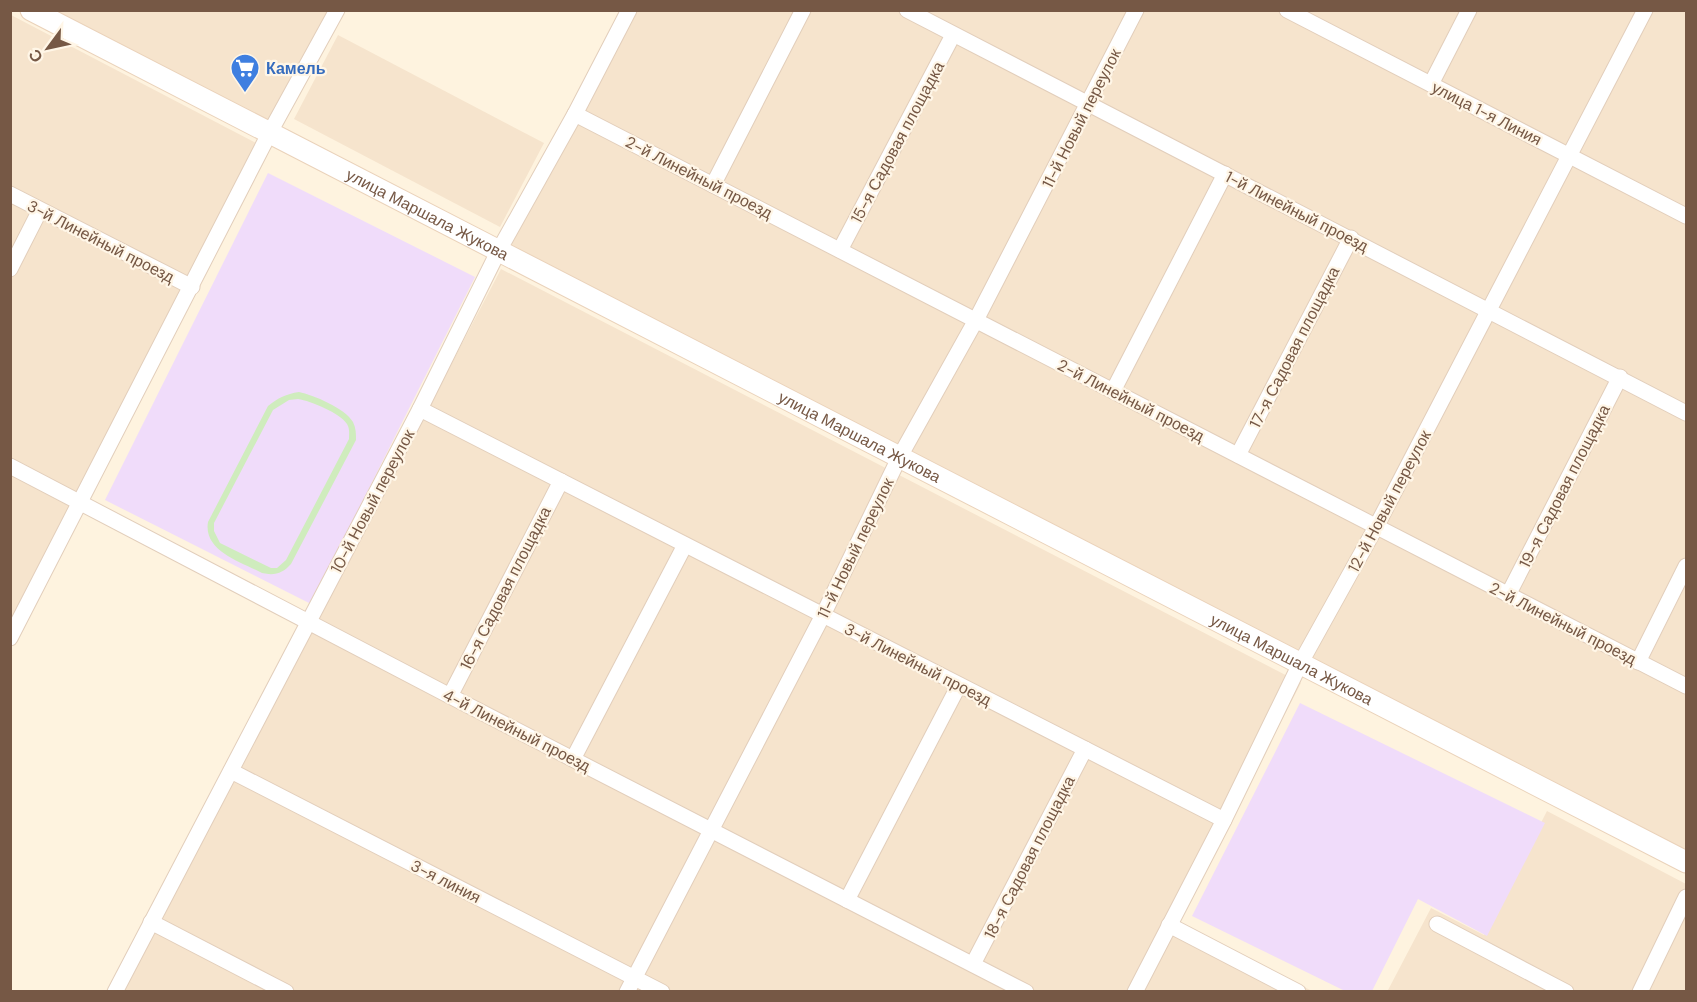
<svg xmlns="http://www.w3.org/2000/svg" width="1697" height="1002" font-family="'DM Sans',sans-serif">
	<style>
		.residential { fill: #f6e4cd }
		.education { fill: #f0dcfa }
		.green { fill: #cfecbd; fill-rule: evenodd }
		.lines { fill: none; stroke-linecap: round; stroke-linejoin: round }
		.minor-casing { stroke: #e2cebb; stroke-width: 17 }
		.secondary-casing { stroke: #ead2ba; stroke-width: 23 }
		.minor { stroke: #fff; stroke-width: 15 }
		.secondary { stroke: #fff; stroke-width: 21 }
		.labels { text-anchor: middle; stroke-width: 4.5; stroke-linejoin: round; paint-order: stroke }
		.shop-label { font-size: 16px; font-weight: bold; fill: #366cbe; stroke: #fff6e7; text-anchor: start }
		.street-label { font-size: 16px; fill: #765845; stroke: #fff6e7 }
	</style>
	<rect width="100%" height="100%" fill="#fef3df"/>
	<g class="residential">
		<path d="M 37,11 L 329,11 L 267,130 Z"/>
		<path d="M 634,11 L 1686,11 L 1686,855 L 510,247 Z"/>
		<path d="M 11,15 L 258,144 L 11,622 Z"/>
		<path d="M 338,35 L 544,143 L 500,227 L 294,119 Z"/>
		<path d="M 501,269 L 1301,683 L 1177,922 L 1312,991 L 123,992 Z"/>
		<path d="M 1547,811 L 1686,884 L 1686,991 L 1387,992 L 1431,908 L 1484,935 Z"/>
	</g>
	<g class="education">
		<path d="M 268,173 L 475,277 L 311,604 L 105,500 Z"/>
		<path d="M 1300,703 L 1545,823 L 1487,936 L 1418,899 L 1372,991 L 1345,991 L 1192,916 Z"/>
	</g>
	<path class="green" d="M 299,392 C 313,395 345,408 353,422 C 356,428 356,434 356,440 L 291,564 C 283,573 275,576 262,573 C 241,562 203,551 208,522 L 268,406 C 278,398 286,394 299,392 ZM 298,399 C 311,401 340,413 347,424 C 350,429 349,434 349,439 L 286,560 L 277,568 L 271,568 L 220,543 L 214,531 L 214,523 L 273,410 L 289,400 Z"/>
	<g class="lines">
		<g class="minor-casing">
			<g id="minor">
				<path d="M 907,10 L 1686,413"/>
				<path d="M 1287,10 L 1686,216"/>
				<path d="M 1431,84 L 1469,10"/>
				<path d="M 575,114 L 1686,686"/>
				<path d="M 713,185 L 803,10"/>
				<path d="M 10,194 L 192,287"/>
				<path d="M 840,250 L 953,35"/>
				<path d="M 10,269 L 40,210"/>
				<path d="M 1113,391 L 1225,174"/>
				<path d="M 420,409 L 1224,820"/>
				<path d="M 1238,455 L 1351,238"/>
				<path d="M 10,466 L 450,696 L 1026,992"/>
				<path d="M 1508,595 L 1620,377"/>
				<path d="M 10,638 L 269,134 L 337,10"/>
				<path d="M 1638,662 L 1686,566"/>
				<path d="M 450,696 L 561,481"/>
				<path d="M 573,759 L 685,545"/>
				<path d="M 231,771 L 662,992"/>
				<path d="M 847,900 L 959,685"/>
				<path d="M 151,922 L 286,992"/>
				<path d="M 1437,924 L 1566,992"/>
				<path d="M 1169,925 L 1298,992"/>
				<path d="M 973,964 L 1085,749"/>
				<path d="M 115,992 L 420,409 L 498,252 L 575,114 L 629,10"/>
				<path d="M 627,992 L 823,615 L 899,458 L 976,320 L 1136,10"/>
				<path d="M 1135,992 L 1224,820 L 1300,664 L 1376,527 L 1645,10"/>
				<path d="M 1640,992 L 1686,897"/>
			</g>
		</g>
		<g class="secondary-casing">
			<g id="secondary">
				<path id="s1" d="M 31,10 L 1686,862"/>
			</g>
		</g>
		<use href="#minor" class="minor"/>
		<use href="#secondary" class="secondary"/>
	</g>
	<defs>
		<g id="supermarket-pin" transform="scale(1.5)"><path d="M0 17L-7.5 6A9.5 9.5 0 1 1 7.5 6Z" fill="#3f7fe0" stroke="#fff6e7"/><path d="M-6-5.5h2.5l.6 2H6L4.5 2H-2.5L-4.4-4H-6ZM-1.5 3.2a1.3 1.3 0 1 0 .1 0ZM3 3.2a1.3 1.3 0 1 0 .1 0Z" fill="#fff"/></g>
	</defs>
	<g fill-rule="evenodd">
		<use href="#supermarket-pin" x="245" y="68"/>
	</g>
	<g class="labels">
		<g class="shop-label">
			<text x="266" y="74">Камель</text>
		</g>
		<g class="street-label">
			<text transform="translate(1487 113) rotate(27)" y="6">улица 1-я Линия</text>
			<text transform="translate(1081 118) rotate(-63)" y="6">11-й Новый переулок</text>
			<text transform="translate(897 142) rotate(-62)" y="6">15-я Садовая площадка</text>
			<text transform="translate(699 177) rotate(27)" y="6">2-й Линейный проезд</text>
			<text transform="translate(1297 211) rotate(27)" y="6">1-й Линейный проезд</text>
			<text dy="6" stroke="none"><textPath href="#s1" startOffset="446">улица Маршала Жукова</textPath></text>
			<text transform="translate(101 241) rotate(27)" y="6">3-й Линейный проезд</text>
			<text transform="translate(1294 347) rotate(-63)" y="6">17-я Садовая площадка</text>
			<text transform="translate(1131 400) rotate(27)" y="6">2-й Линейный проезд</text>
			<text dy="6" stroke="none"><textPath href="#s1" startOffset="932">улица Маршала Жукова</textPath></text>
			<text transform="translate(1564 486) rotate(-63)" y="6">19-я Садовая площадка</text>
			<text transform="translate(372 501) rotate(-62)" y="6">10-й Новый переулок</text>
			<text transform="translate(1389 501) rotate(-62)" y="6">12-й Новый переулок</text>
			<text transform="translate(855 548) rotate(-64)" y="6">11-й Новый переулок</text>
			<text transform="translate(505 588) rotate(-63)" y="6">16-я Садовая площадка</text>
			<text transform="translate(1563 623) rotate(27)" y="6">2-й Линейный проезд</text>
			<text dy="6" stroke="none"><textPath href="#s1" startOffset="1418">улица Маршала Жукова</textPath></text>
			<text transform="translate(918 664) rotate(27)" y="6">3-й Линейный проезд</text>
			<text transform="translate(517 730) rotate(27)" y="6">4-й Линейный проезд</text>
			<text transform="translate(1029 857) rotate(-63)" y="6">18-я Садовая площадка</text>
			<text transform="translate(446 881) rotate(27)" y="6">3-я линия</text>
		</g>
	</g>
	<rect width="1697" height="1002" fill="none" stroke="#765845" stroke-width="24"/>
	<g transform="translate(48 48) rotate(237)" stroke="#fff6e7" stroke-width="4.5" paint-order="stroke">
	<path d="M0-4.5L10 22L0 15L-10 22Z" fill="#765845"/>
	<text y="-9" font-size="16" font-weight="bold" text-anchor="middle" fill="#765845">С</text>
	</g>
</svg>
